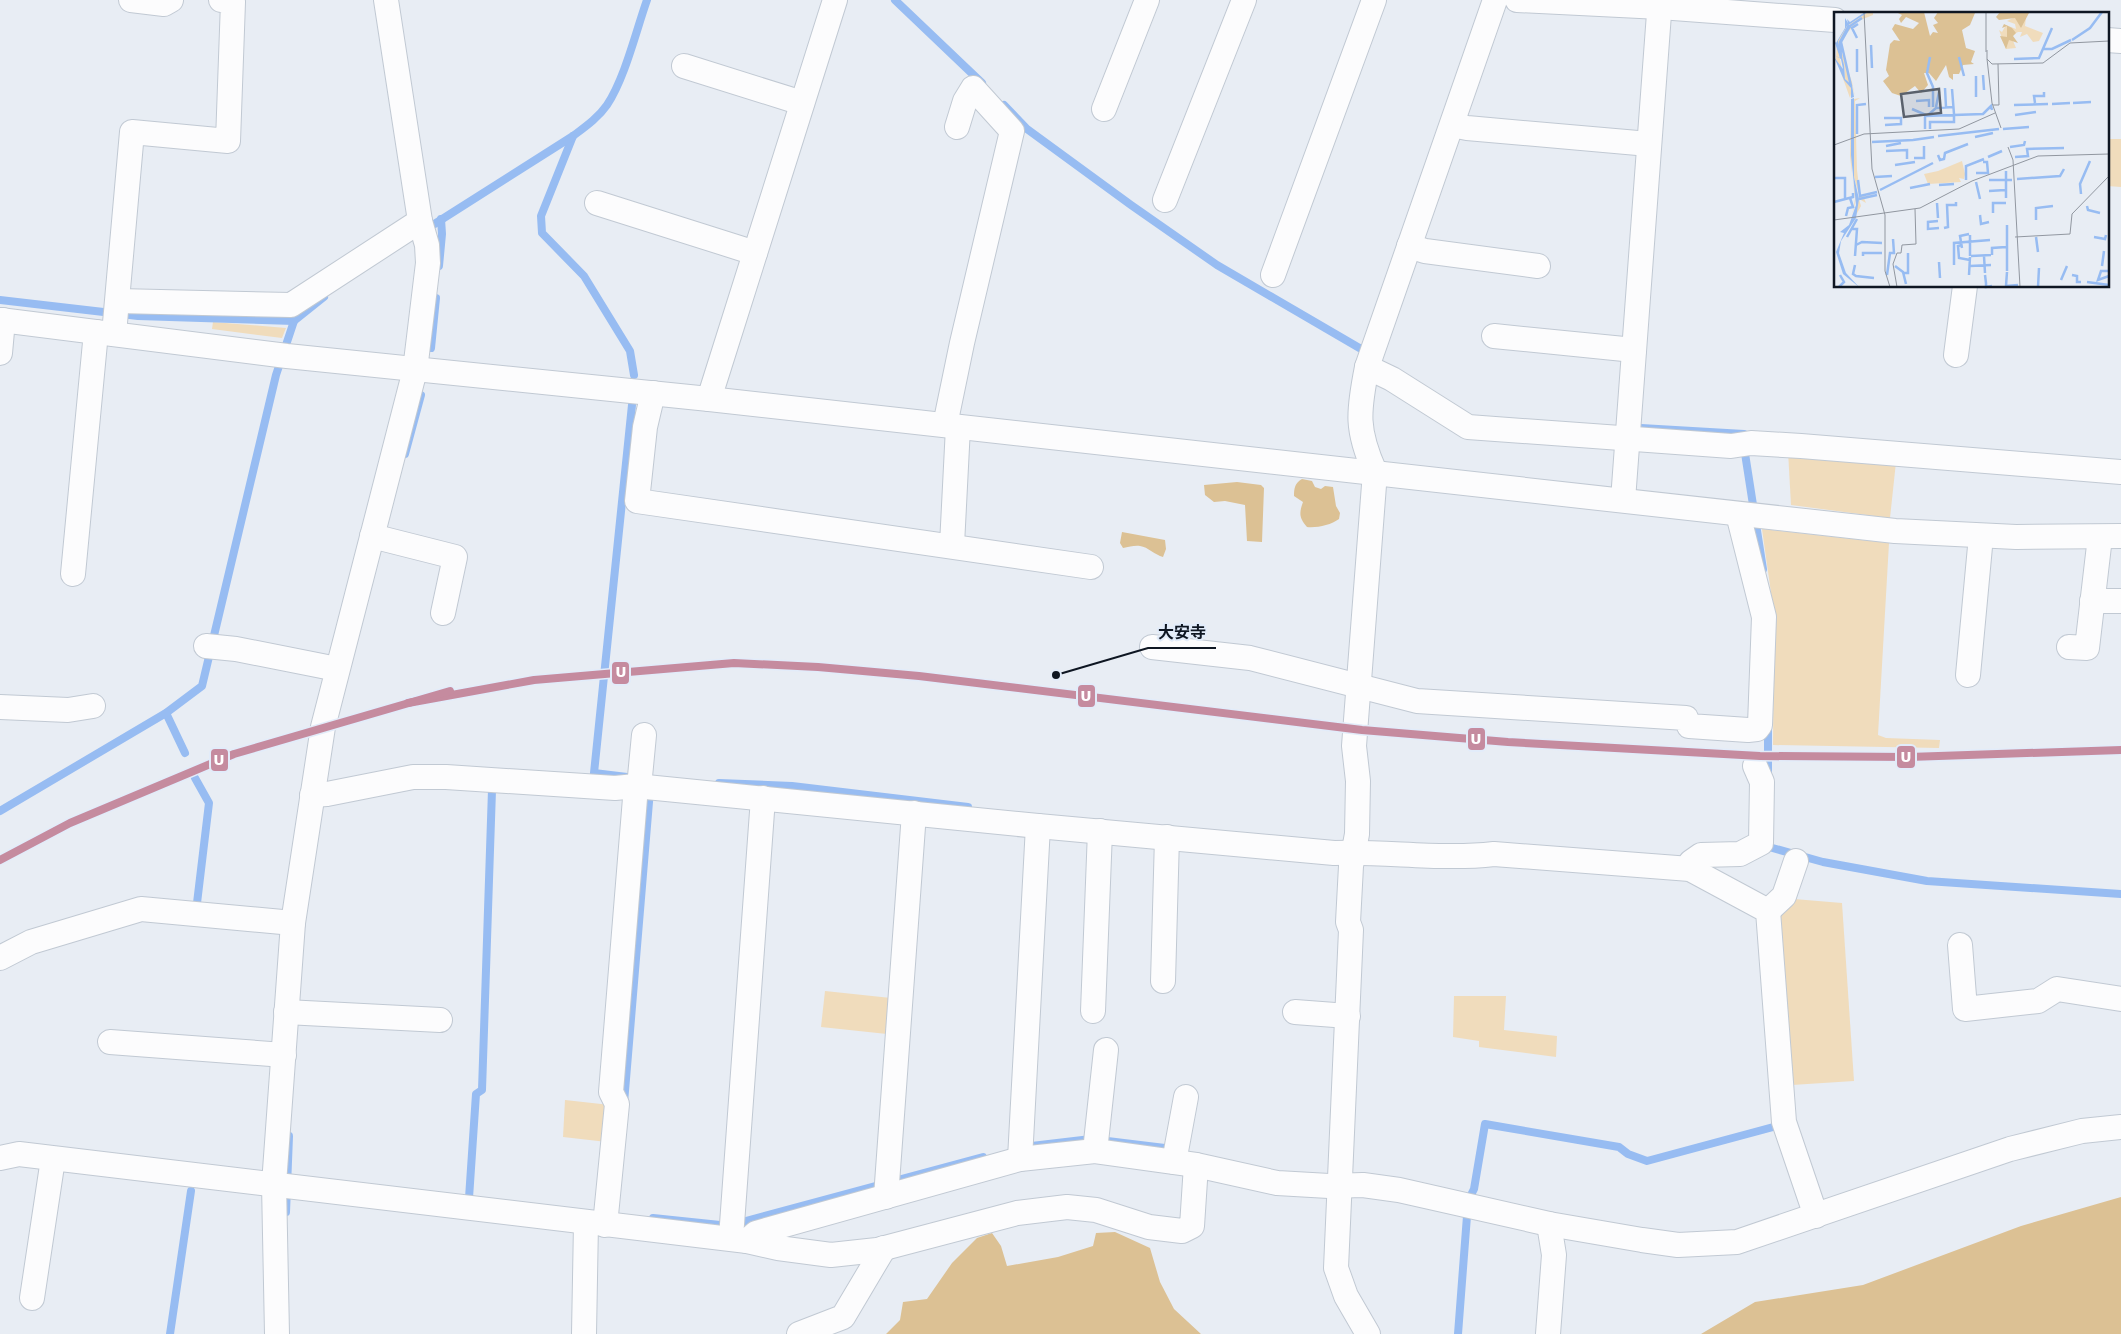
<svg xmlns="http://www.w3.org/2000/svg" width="2121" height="1334" font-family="'DejaVu Sans','Noto Sans JP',sans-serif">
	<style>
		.green { fill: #f0dcbc }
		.forest { fill: #dcc194 }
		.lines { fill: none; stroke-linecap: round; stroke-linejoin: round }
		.stream { stroke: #97bcf2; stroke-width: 8 }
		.street-casing { stroke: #c1c9d3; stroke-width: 26 }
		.street { stroke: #fcfcfd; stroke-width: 24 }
		.rail-1-casing { stroke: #e2ecfa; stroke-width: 11 }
		.rail-1 { stroke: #c58b9f; stroke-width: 8 }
		.inset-river { fill: none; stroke: #97bcf2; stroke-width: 2.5 }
		.inset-road { fill: none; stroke: #9197a0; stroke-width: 1 }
		.view { fill: #5a616c; fill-opacity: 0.15; stroke: #5a616c; stroke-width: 2.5 }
		.inset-edge { fill: none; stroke: #0e1622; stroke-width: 2.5 }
		.leader { fill: none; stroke: #0e1622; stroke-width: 2 }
		.callout-dot { fill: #0e1622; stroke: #e2ecfa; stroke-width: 2 }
		.callout-label { font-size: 16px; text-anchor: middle; font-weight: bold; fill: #0e1622; stroke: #e2ecfa; stroke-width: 4; stroke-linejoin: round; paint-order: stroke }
		.line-badge { stroke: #e2ecfa; stroke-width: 2 }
		.badge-label { font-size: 14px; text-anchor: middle; font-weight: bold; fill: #fff }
	</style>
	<rect width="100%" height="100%" fill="#e8edf4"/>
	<g class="green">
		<path d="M 2107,139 L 2121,139 L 2121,187 L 2107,186 Z"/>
		<path d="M 213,322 L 286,328 L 282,338 L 212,329 Z"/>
		<path d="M 1788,451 L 1896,462 L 1890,518 L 1791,505 Z"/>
		<path d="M 1762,529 L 1889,543 L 1878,735 L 1886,738 L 1940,740 L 1939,748 L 1773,745 L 1774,614 Z"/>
		<path d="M 1794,899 L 1842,903 L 1854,1081 L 1792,1085 L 1780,951 L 1781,914 Z"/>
		<path d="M 825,991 L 891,998 L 887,1034 L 821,1027 Z"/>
		<path d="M 1454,996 L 1506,996 L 1504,1030 L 1557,1036 L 1556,1057 L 1479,1047 L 1479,1041 L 1453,1037 Z"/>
		<path d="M 565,1100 L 610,1105 L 607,1142 L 563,1137 Z"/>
	</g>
	<g class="forest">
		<path d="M 1302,479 L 1312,481 L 1315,487 L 1321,489 L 1325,486 L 1333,487 L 1336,506 L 1340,513 L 1339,519 C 1331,525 1317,528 1307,527 C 1299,518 1299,513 1303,502 L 1294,496 C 1294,488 1295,483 1302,479 Z"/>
		<path d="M 1237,482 L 1261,485 L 1264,488 L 1262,542 L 1247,541 L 1245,505 L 1225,501 L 1214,502 L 1205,495 L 1204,485 Z"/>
		<path d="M 1122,532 L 1165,540 L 1166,549 L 1163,557 C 1155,555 1148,547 1140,546 C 1135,545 1129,547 1123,548 L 1120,543 Z"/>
		<path d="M 2121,1197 L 2121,1334 L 1701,1334 L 1755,1302 L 1863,1285 L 2021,1226 Z"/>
		<path d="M 1115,1232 L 1150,1248 L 1160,1282 L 1174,1309 L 1201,1334 L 886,1334 L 900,1320 L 903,1302 L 927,1299 L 952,1263 L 977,1238 L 992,1233 L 1001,1246 L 1007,1266 L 1058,1257 L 1093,1246 L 1096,1233 Z"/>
	</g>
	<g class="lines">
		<g class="stream">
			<path d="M 895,0 L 982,83"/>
			<path d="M 1004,105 L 1027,129 L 1131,205 L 1217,265 L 1368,353"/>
			<path d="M 573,136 L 541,216 L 542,233 L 584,276 L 630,351 L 634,375"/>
			<path d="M 425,230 L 573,136 C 585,127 598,118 607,105 C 625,78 636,31 647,0"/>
			<path d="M 439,266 L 442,234 L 441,219"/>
			<path d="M 0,300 L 138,316 L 294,321 L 324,297"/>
			<path d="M 431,348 L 436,298"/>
			<path d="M 1641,428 L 1744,434"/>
			<path d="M 1744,447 L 1763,569"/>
			<path d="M 405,454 L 421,395"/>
			<path d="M 166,713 L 185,753"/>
			<path d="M 1768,776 L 1768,725"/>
			<path d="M 627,777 L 594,773 L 632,405"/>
			<path d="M 195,778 L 209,803 L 197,903"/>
			<path d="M 719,783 L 792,786 L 968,807"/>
			<path d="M 0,811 L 166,713 L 202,686 L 276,375 L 294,321"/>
			<path d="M 1769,840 L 1769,847 L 1823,862 L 1927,881 L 2121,894"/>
			<path d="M 624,1103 L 650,790"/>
			<path d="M 1023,1147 L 1091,1139 L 1173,1149"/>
			<path d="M 469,1198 L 476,1094 L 482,1090 L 492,790"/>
			<path d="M 1468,1201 L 1474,1189 L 1485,1124 L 1619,1147 L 1628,1154 L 1647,1161 L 1777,1126"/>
			<path d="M 286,1212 L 289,1136"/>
			<path d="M 653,1218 L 720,1225 L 742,1222 L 983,1157"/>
			<path d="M 170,1334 L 191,1191"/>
			<path d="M 1458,1334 L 1467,1216"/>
		</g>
		<g class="street-casing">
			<g id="street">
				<path d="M 131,0 L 164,4 L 171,0"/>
				<path d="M 1517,0 L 1660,7 L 1835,20"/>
				<path d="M 2107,40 L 2121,41"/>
				<path d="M 684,66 L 802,103"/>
				<path d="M 1104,109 L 1147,0"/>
				<path d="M 1452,125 L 1467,128 L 1649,144"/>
				<path d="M 1165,200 L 1244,0"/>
				<path d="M 597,203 L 755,253"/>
				<path d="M 1409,246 L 1425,251 L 1538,266"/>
				<path d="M 1273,275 L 1374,0"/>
				<path d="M 118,301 L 291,305 L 420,221"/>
				<path d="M 0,320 L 287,356 L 709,399 L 1895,531 L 2016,537 L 2121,536"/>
				<path d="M 114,334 L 132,132 L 228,141 L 233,2 L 221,0"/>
				<path d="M 1494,336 L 1634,350"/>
				<path d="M 0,353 L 3,320"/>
				<path d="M 1956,355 L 1965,286"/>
				<path d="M 1367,367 L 1392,379 L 1468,427 L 1731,446 L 1751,443 L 1801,446 L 2121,472"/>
				<path d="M 653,393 L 645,427 L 637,501 L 1091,567"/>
				<path d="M 709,399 L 835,0"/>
				<path d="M 945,425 L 962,343 L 1012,131 L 973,88 L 965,101 L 957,127"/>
				<path d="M 1623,500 L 1660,0"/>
				<path d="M 372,536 L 455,557 L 443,613"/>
				<path d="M 952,545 L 958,427"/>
				<path d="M 73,574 L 96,332"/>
				<path d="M 2092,601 L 2121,601"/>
				<path d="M 206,646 L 236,649 L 337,669"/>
				<path d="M 1152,647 L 1250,658 L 1417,701 L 1686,718 L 1689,726 L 1748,730 L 1757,729 L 1760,725 L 1764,617 L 1738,514"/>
				<path d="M 2069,647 L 2087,648 L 2100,537"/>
				<path d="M 1968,675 L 1981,536"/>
				<path d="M 0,707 L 68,710 L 93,706"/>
				<path d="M 639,787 L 644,735"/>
				<path d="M 312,795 L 327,794 L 413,777 L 446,777 L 615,788 L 636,786 L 1038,826 L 1334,853 C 1387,851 1441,860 1494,854 L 1690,869 L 1768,911 L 1784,1122 L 1816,1216"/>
				<path d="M 1690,869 L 1691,862 L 1701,855 L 1740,854 L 1761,843 L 1762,782 L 1755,766"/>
				<path d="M 1768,911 L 1784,896 L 1796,861"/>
				<path d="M 1960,945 L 1965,1009 L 2038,1001 L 2057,989 L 2121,999"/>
				<path d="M 0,958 L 31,942 L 141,909 L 293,923"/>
				<path d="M 1163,981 L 1167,837"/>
				<path d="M 1093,1011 L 1100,831"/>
				<path d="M 286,1012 L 440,1020"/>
				<path d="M 1295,1012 L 1348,1016"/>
				<path d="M 110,1042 L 284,1055"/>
				<path d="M 1095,1151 L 1106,1050"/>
				<path d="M 0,1158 L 19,1154 L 747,1241 L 756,1233 L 1020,1159 L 1095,1151 L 1196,1165 L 1277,1183 L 1329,1186 L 1363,1185 L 1399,1190 L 1549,1224 L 1642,1240 L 1678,1245 L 1737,1242 L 2010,1149 L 2082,1131 L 2121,1127"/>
				<path d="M 1020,1159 L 1038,826"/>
				<path d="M 1174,1162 L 1186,1097"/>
				<path d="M 886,1197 L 914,813"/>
				<path d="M 605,1225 L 617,1104 L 611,1092 L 636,786"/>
				<path d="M 731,1238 L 763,798"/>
				<path d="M 747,1241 L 778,1248 L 831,1255 L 877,1250 L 1017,1213 L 1067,1207 L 1096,1210 L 1149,1227 L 1182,1231 L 1192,1226 L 1196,1165"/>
				<path d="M 32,1298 L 53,1159"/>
				<path d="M 277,1334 L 274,1184 L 293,923 L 323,727 L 415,370 L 428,263 L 427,245 L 420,221 L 386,0"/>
				<path d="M 584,1334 L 586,1223"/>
				<path d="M 799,1334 L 843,1317 L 884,1248"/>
				<path d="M 1368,1334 L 1346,1296 L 1336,1268 L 1351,930 L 1348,922 L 1351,866 L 1357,834 L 1358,781 L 1354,746 L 1375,472 C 1356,430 1358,412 1367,367 L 1495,0"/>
				<path d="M 1548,1334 L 1554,1255 L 1549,1224"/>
			</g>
		</g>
		<use href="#street" class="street"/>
		<g class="rail-1-casing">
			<g id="rail-1">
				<path d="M 408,703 L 534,680 L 734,663 L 818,667 L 919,676 L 1362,730 L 1508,742 L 1760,756 L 1909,757 L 2121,750"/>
				<path d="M 0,860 L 70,823 L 234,754 L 450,691"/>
			</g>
		</g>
		<use href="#rail-1" class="rail-1"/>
	</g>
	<g transform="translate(1834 12)">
		<rect width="275" height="275" fill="#e8edf4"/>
		<path d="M 34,0 L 39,0 L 39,3 L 24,9 L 14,20 L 15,16 L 7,30 L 7,38 L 18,70 L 21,85 L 18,73 L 11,67 L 10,53 L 5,43 L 10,67 L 18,77 L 16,86 L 2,47 L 3,30 L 13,14 ZM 181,5 L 188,9 L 192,5 L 191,14 L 209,21 L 205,29 L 199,30 L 193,22 L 186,25 L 188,20 L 184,20 L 177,24 L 182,36 L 172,37 L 165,18 L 168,20 L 172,13 L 182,17 L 181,12 L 173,9 ZM 26,86 L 21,89 L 23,158 L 26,183 L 39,182 L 25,185 L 39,183 L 30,186 L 32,191 L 25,187 L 27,194 L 22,203 L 25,183 L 20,165 L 20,87 ZM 17,87 L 18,163 L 22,187 L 18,204 L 21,187 L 16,144 ZM 128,149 L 131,162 L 130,167 L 125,166 L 127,170 L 94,172 L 90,162 L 104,159 L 104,162 L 104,159 Z" fill="#f0dcbc"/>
		<path d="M 62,0 L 90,0 L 96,24 L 99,20 L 104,21 L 99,13 L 104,11 L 100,6 L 104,0 L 141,1 L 136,13 L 128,18 L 132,36 L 141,39 L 137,50 L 140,52 L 129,53 L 125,62 L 119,62 L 119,68 L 115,65 L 112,53 L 102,69 L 95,61 L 90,61 L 94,73 L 87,81 L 81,74 L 67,84 L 58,81 L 49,69 L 55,64 L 52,58 L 56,32 L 60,28 L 66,29 L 58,17 L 61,12 L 79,17 L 85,11 L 72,5 L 67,11 L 65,7 L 68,3 ZM 166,0 L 195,0 L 195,1 L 187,16 L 181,6 L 165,8 L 162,5 ZM 170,12 L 178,16 L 182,21 L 179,24 L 184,31 L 175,28 L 172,37 L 166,24 L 173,25 L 173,14 L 168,16 Z" fill="#dcc194"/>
		<path d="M 31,0 L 34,0 L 13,14 L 4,29 L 10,53 L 11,67 L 18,73 L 20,85 L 17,86 L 17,76 L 10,68 L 0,45 L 9,57 L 7,47 L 0,43 L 6,46 L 0,28 L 2,31 L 11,16 L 11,6 L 14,11 L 13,7 L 16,10 ZM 20,86 L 20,165 L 25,187 L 22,206 L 7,229 L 5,241 L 12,261 L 25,275 L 9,262 L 2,240 L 10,221 L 6,220 L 15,213 L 22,193 L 17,143 L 17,87 Z" fill="#97bcf2"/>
		<path class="inset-river" d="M 23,26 L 18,16 L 24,12M 238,28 L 256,16 L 268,0M 37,33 L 38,56M 23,37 L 23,60M 208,37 L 218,37 L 237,28M 96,45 L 93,61 L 99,75 L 99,95M 125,45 L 130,64M 7,46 L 6,30 L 15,13M 180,47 L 205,46 L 218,16M 149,63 L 150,78M 142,64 L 142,85M 17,74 L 7,30 L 16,14 L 28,6M 111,76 L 112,95M 118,77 L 120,102M 82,89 L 95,88 L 95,95M 201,91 L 200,84 L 210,84 L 210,80M 239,91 L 257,90M 218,92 L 236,91M 180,93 L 214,92M 102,95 L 105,80M 78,97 L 92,103M 94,103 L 102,96 L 120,95M 181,103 L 202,100M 50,106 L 67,106 L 67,112 L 51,113M 91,117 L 91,104 L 149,102 L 157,94 L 158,98M 96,117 L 96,110 L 120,110 L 120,103M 169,117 L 195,115M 23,122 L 23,93 L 32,92M 104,124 L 165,117M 141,125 L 159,121M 79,128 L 100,125M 38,130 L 79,128M 52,134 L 67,131M 176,135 L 190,133 L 191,129M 52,139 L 73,138 L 73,147M 104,143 L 106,148 L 110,147 L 111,141 L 134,132M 154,145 L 168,139M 181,145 L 194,144 L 193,137 L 230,136M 80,146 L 90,146 L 90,134M 61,153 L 81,150M 172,159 L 172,186M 142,161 L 154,161 L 153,150 L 149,150M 41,165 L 58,164M 0,166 L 11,166 L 11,187M 183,167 L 226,164 L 230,157M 24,168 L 26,184 L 43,180M 132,168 L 132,154 L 150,147M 155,168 L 178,168M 142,170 L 146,187M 105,173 L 120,172M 76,176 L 96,172M 46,178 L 99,151M 155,179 L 171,178M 247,182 L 246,172 L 256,149M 25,187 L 43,183M 0,190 L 19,185 L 19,181M 103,191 L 104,206M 253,194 L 254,198 L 266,201M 159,201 L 159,191 L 172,191M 146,203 L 147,212 L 155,210M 12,204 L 14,196 L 19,195 L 16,186M 202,208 L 202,196 L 219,194M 104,209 L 94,210 L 94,217 L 105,216M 173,213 L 173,259M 110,216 L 114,215 L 113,193 L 122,193 L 122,190M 18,217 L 23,217 L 21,244M 136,223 L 136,244M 13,225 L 23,207M 202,225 L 204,240M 260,225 L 271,227 L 272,223M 22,233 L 28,230 L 48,231M 128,233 L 124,234 L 125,246 L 136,248M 128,236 L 126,224 L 135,222M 158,243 L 158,236 L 172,235M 29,244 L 29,241 L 48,241M 137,244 L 157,243M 150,244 L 151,261M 105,250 L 106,266M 21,253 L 19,262 L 22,264 L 40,266M 120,253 L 120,231 L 156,228M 61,254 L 69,260 L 72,272M 136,254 L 157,253M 268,254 L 270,239M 274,259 L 267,259 L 264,268 L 275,264M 173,260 L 172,274 L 184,273M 70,261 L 74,261 L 74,241M 53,263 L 56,241 L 60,241 L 59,227M 135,263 L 136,245M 151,263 L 152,271 L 152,275 L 158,274M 238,263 L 243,264 L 243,270 L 247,270M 227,268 L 233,254M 253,270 L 275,273M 5,275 L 10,270 L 6,263M 204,275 L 205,256"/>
		<path class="inset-road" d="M 30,0 L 38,157 L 51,203 L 51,259 L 56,275M 152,0 L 152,40M 153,38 L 153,47 L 158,52 L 209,51 L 236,31 L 275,29M 153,47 L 158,91 L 167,116M 159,93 L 165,93 L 164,52M 0,133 L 30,122 L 125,117 L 161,101M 174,135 L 179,148 L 186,275M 0,208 L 86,196 L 138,169 L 204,144 L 275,142M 181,225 L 236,222 L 238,202 L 275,164M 63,275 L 59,252 L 63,241 L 67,241 L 68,233 L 82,232 L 81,197"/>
		<path class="view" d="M 105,77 L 107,101 L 70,105 L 67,82 Z"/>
		<rect width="275" height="275" class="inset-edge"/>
	</g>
	<path class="leader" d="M1056 675L1148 648H1216"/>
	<circle class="callout-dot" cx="1056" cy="675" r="5"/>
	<g class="callout-label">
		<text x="1182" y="638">大安寺</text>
	</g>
	<g class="line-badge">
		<rect x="611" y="661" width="19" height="24" rx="5" fill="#c58b9f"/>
		<rect x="1077" y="684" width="19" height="24" rx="5" fill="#c58b9f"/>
		<rect x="1467" y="727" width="19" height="24" rx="5" fill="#c58b9f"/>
		<rect x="1896" y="745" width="20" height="24" rx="5" fill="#c58b9f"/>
		<rect x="210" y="748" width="19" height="24" rx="5" fill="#c58b9f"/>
	</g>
	<g class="badge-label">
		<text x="621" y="677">U</text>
		<text x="1086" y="701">U</text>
		<text x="1476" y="744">U</text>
		<text x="1906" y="762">U</text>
		<text x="219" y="765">U</text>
	</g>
</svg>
